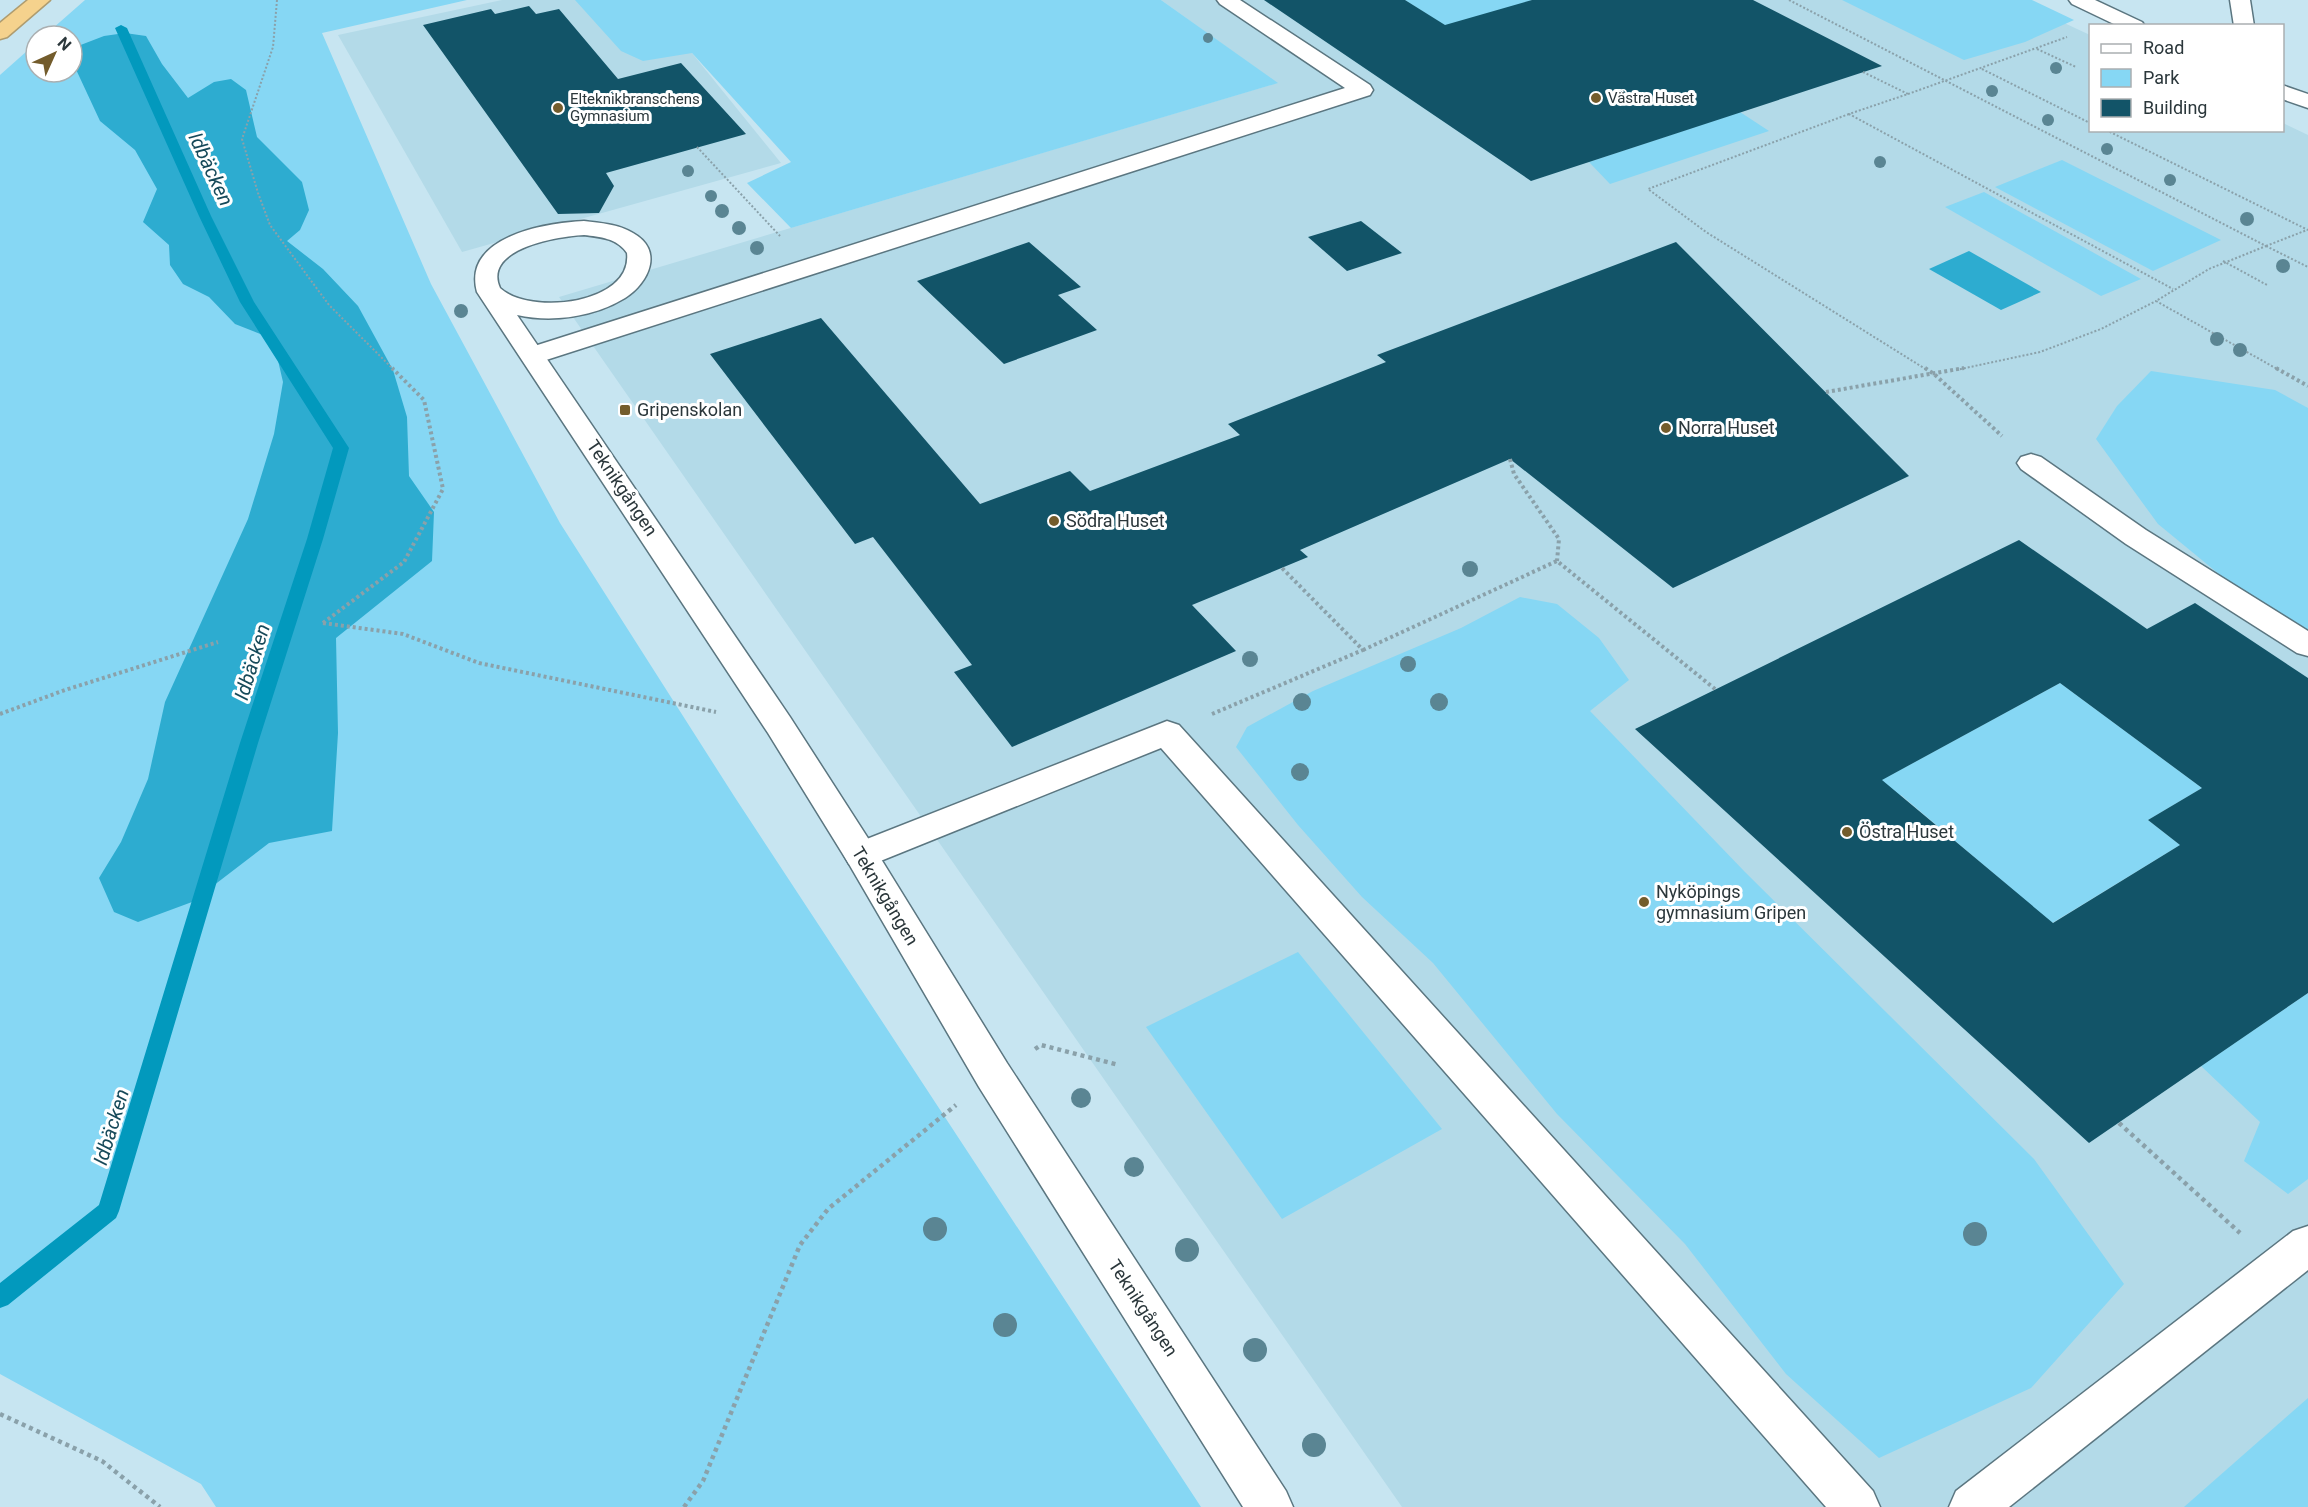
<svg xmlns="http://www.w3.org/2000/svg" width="2308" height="1507" font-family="Roboto,sans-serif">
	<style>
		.built { fill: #b3dae8 }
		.green { fill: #86d7f4 }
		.forest { fill: #2dacd0 }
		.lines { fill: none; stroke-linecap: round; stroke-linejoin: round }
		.stream { fill: #0299bd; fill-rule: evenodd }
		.building { fill: #125468; fill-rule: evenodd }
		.lane-casing { stroke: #5b7680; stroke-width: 3 }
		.street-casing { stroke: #5b7680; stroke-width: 3 }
		.highway-casing { stroke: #ae9c70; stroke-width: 3 }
		.path-far2 { stroke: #8aa1aa; stroke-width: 2; stroke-dasharray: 2 2; stroke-linecap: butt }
		.path-far1 { stroke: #8aa1aa; stroke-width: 4; stroke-dasharray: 3 3; stroke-linecap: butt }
		.path { stroke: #8aa1aa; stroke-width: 4.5; stroke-dasharray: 4 4; stroke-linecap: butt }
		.lane { fill: #fff; fill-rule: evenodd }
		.street { fill: #fff; fill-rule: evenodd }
		.highway { fill: #f5d28d; fill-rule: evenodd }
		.tree { fill: #5a8593 }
		.poi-dot { fill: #735c2c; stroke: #fff; stroke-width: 2 }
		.labels { text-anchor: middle; stroke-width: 6; stroke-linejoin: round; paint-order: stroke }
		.far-poi-label { font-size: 15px; fill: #2b373b; stroke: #fff; text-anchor: start }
		.poi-label { font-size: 18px; fill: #2b373b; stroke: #fff; text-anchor: start }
		.street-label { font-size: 18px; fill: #2b373b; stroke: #fff }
		.water-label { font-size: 20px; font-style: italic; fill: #174a5a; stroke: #fff }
	</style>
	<rect width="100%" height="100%" fill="#c7e5f1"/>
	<g class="built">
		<path d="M 502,0 L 649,0 L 781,163 L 462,252 L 338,35 Z"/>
		<path d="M 1161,0 L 2015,0 L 2090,35 L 2090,130 L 2282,130 L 2283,123 L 2308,135 L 2308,1507 L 1402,1507 L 559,297 L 1277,83 Z"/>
	</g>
	<g class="green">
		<path d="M 85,0 L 467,0 L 322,33 L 431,284 L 560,523 L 734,796 L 1201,1507 L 216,1507 L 201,1484 L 0,1374 L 0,75 L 36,43 L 36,72 L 72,72 L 72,36 L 44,36 Z"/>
		<path d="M 575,0 L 1161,0 L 1278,83 L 791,228 L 747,183 L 791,162 L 692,53 L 643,61 L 621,51 Z"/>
		<path d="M 1405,0 L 1532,0 L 1456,33 Z"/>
		<path d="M 1842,0 L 2032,0 L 2074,20 L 2025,42 L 1964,60 Z"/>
		<path d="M 1740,112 L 1769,131 L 1610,184 L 1589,162 Z"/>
		<path d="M 2062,160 L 2221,240 L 2153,271 L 1995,187 Z"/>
		<path d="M 1984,192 L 2141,279 L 2101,296 L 1945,207 Z"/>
		<path d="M 2151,371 L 2275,390 L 2308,408 L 2308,631 L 2247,597 L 2158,524 L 2096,439 L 2117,406 Z"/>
		<path d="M 1520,597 L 1557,604 L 1599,638 L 1629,680 L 1590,711 L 1745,872 L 2034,1159 L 2124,1284 L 2031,1388 L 1879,1458 L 1786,1374 L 1685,1244 L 1557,1114 L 1433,963 L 1362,897 L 1298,825 L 1236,747 L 1247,727 L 1313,691 L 1461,628 Z"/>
		<path d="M 2060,683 L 2202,788 L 2148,820 L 2180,845 L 2039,931 L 2012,889 L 1901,795 L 1872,811 L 1856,749 L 1889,776 Z"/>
		<path d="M 1298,952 L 1442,1129 L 1282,1219 L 1146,1027 Z"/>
		<path d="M 2308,993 L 2308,1179 L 2288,1194 L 2244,1161 L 2260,1122 L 2201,1066 Z"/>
		<path d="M 2308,1398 L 2308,1507 L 2184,1507 Z"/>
	</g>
	<g class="forest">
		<path d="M 125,33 L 146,36 L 162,64 L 188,98 L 214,82 L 231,79 L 246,90 L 257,137 L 302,182 L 309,210 L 300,230 L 287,241 L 323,269 L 358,306 L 393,370 L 407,417 L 409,476 L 434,512 L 432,561 L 336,638 L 338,733 L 332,831 L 269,843 L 192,902 L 138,922 L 114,912 L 99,878 L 121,842 L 148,779 L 165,702 L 248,519 L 274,434 L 283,382 L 273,339 L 235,324 L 209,297 L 183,284 L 170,265 L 169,245 L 143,222 L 157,189 L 135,150 L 100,121 L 73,63 L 78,46 L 104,36 Z"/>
		<path d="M 1969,251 L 2041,292 L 2001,310 L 1929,269 Z"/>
	</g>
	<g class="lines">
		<path class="stream" d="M 121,25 L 127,28 L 211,216 L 254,302 L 349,448 L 323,539 L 258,743 L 119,1211 L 116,1218 L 8,1305 L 0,1308 L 0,1283 L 99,1205 L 240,743 L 307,539 L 333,448 L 240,302 L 199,216 L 115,28 Z"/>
	</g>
	<g class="building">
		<path d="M 1264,0 L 1405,0 L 1445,25 L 1532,0 L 1753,0 L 1882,66 L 1531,181 Z"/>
		<path d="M 529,6 L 536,14 L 559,9 L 618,79 L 681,63 L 746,134 L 606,173 L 614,186 L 599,213 L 558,214 L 423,25 L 491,9 L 495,14 Z"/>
		<path d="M 1361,221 L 1402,253 L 1347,271 L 1308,237 Z"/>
		<path d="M 1029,242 L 1081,287 L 1058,295 L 1097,330 L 1004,364 L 917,281 Z"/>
		<path d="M 1676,242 L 1909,476 L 1673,588 L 1510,459 L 1300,550 L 1308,557 L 1192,605 L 1236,651 L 1012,747 L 954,672 L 972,665 L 873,537 L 855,544 L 710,354 L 821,318 L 980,504 L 1070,471 L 1090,491 L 1240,435 L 1228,424 L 1386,362 L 1377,355 Z"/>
		<path d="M 2019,540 L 2147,629 L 2195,603 L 2308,678 L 2308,993 L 2089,1143 L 1635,729 ZM 2060,683 L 2202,788 L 2148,820 L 2180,845 L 2053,923 L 1882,780 Z"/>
	</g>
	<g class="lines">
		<g class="lane-casing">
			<g id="lane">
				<path d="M 1217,0 L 1240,0 L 1370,85 L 1373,90 L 1370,95 L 543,361 L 534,363 L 525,361 L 521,355 L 525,349 L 1345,88 L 1220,4 Z"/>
				<path d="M 2230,0 L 2250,0 L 2254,26 L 2234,26 Z"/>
				<path d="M 2031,454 L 2041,457 L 2146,530 L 2308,631 L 2308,656 L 2297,653 L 2126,544 L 2021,469 L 2017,463 L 2021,457 Z"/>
				<path d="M 1167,721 L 1179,725 L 1873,1491 L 1880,1507 L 1826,1507 L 1161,748 L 873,864 L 861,868 L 849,864 L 844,855 L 849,846 Z"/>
				<path d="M 2308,1226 L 2308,1270 L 2009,1507 L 1949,1507 L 1956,1491 L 2293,1231 Z"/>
			</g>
		</g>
		<g class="street-casing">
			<g id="street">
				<path d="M 2069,0 L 2095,0 L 2142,22 L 2145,26 L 2118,26 L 2072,4 Z"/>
				<path d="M 2282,85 L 2308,94 L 2308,108 L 2282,99 Z"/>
				<path d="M 584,221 C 601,223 618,224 633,233 C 664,250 649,283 625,298 C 594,317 552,323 517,315 L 790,717 L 873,846 L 1007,1063 L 1286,1491 L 1293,1507 L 1243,1507 L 979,1087 L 849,864 L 768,733 L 477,292 C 462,237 544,223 584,221 ZM 584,235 C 600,237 617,238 627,253 C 633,304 530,316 500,288 C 482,248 560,236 584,235 Z"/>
			</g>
		</g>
		<g class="highway-casing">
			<path id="highway" d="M 28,0 L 50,0 L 7,37 L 0,39 L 0,23 Z"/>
		</g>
		<g class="path-far2">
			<path d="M 277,0 L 273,47 L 242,139 L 258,193 L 270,225 L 329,305 L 394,370"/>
			<path d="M 1789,0 L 2266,246 L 2209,269 L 2156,301 L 2279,370"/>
			<path d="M 2037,49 L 2076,67"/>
			<path d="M 1982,69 L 2090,123"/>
			<path d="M 1863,72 L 1908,94 L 1849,114 L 2173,289"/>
			<path d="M 1908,94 L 2067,37"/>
			<path d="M 1849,114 L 1648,189 L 1706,232 L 1927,370"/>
			<path d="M 2106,130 L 2308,230"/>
			<path d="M 697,147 L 780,236"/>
			<path d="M 2266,246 L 2308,267"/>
			<path d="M 2266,246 L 2307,230"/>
			<path d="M 2223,261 L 2267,285"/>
			<path d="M 1956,370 L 2040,352 L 2101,329 L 2156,301"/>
		</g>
		<g class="path-far1">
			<path d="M 1925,368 L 1934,374 L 2002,436"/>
			<path d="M 2276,368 L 2308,386"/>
			<path d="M 1826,392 L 1964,368"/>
			<path d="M 1510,459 L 1514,474 L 1559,539 L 1557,561"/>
			<path d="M 323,623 L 404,562 L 443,489 L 424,400 L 392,368"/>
			<path d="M 323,623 L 403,634 L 479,663 L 716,712"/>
			<path d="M 1363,650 L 1557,561 L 1715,689"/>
			<path d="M 0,714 L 65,690 L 218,642"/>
			<path d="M 1212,714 L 1363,650 L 1282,568"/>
		</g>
		<g class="path">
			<path d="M 1035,1049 L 1041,1045 L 1119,1065"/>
			<path d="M 2119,1123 L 2240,1233"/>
			<path d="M 0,1414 L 102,1461 L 160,1507"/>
			<path d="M 684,1507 L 703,1481 L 800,1245 L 828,1209 L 956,1105"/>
		</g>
		<use href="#lane" class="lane"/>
		<use href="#street" class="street"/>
		<use href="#highway" class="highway"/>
	</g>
	<g class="tree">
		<circle cx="1208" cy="38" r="5"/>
		<circle cx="2056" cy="68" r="6"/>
		<circle cx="1992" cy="91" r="6"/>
		<circle cx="2048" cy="120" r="6"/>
		<circle cx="2107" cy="149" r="6"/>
		<circle cx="1880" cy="162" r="6"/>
		<circle cx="688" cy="171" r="6"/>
		<circle cx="2170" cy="180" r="6"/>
		<circle cx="711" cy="196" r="6"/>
		<circle cx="722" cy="211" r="7"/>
		<circle cx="2247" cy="219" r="7"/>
		<circle cx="739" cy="228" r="7"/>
		<circle cx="757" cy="248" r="7"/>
		<circle cx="2283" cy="266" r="7"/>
		<circle cx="461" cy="311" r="7"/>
		<circle cx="2217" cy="339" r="7"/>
		<circle cx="2240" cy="350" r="7"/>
		<circle cx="1470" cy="569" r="8"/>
		<circle cx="1250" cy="659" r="8"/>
		<circle cx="1408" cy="664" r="8"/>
		<circle cx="1302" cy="702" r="9"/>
		<circle cx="1439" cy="702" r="9"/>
		<circle cx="1300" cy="772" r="9"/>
		<circle cx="1081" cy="1098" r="10"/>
		<circle cx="1134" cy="1167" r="10"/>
		<circle cx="935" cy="1229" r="12"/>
		<circle cx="1975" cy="1234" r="12"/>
		<circle cx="1187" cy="1250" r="12"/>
		<circle cx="1005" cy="1325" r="12"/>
		<circle cx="1255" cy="1350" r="12"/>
		<circle cx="1314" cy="1445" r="12"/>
	</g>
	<g class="poi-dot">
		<circle cx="1596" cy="98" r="6"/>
		<circle cx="558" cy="108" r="6"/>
		<rect x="619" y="404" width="12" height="12" rx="3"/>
		<circle cx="1666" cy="428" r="6"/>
		<circle cx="1054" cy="521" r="6"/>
		<circle cx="1847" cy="832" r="6"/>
		<circle cx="1644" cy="902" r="6"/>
	</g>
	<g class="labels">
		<g class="far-poi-label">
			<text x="1608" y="103">Västra Huset</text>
			<text x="570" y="104">Elteknikbranschens<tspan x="570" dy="17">Gymnasium</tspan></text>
		</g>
		<g class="poi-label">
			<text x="637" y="416">Gripenskolan</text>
			<text x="1678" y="434">Norra Huset</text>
			<text x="1066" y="527">Södra Huset</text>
			<text x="1859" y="838">Östra Huset</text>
			<text x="1656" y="898">Nyköpings<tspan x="1656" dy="21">gymnasium Gripen</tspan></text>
		</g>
		<g class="street-label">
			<text transform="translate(622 488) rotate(56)" y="6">Teknikgången</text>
			<text transform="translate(885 896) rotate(59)" y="6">Teknikgången</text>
			<text transform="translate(1143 1308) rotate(57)" y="6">Teknikgången</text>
		</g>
		<g class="water-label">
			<text transform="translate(211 169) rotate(65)" y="7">Idbäcken</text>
			<text transform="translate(252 662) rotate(-73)" y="7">Idbäcken</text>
			<text transform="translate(111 1127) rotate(-73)" y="7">Idbäcken</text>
		</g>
	</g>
	<rect x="2089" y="24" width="195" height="108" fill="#ffffff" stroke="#aaafb1" stroke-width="1.5"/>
	<rect x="2101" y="44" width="30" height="9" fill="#ffffff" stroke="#aaafb1" stroke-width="1.5"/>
	<text x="2143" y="54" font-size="18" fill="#2b373b">Road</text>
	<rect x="2101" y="69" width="30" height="18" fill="#86d7f4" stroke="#aaafb1" stroke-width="1.5"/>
	<text x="2143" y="84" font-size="18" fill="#2b373b">Park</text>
	<rect x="2101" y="99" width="30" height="18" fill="#125468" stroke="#aaafb1" stroke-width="1.5"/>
	<text x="2143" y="114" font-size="18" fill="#2b373b">Building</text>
	<g transform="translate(54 54) rotate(45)"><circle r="28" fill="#ffffff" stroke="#aaafb1" stroke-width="1.5"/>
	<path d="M0-4.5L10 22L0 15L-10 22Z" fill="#735c2c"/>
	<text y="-9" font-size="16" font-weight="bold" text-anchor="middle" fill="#2b373b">N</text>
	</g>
</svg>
